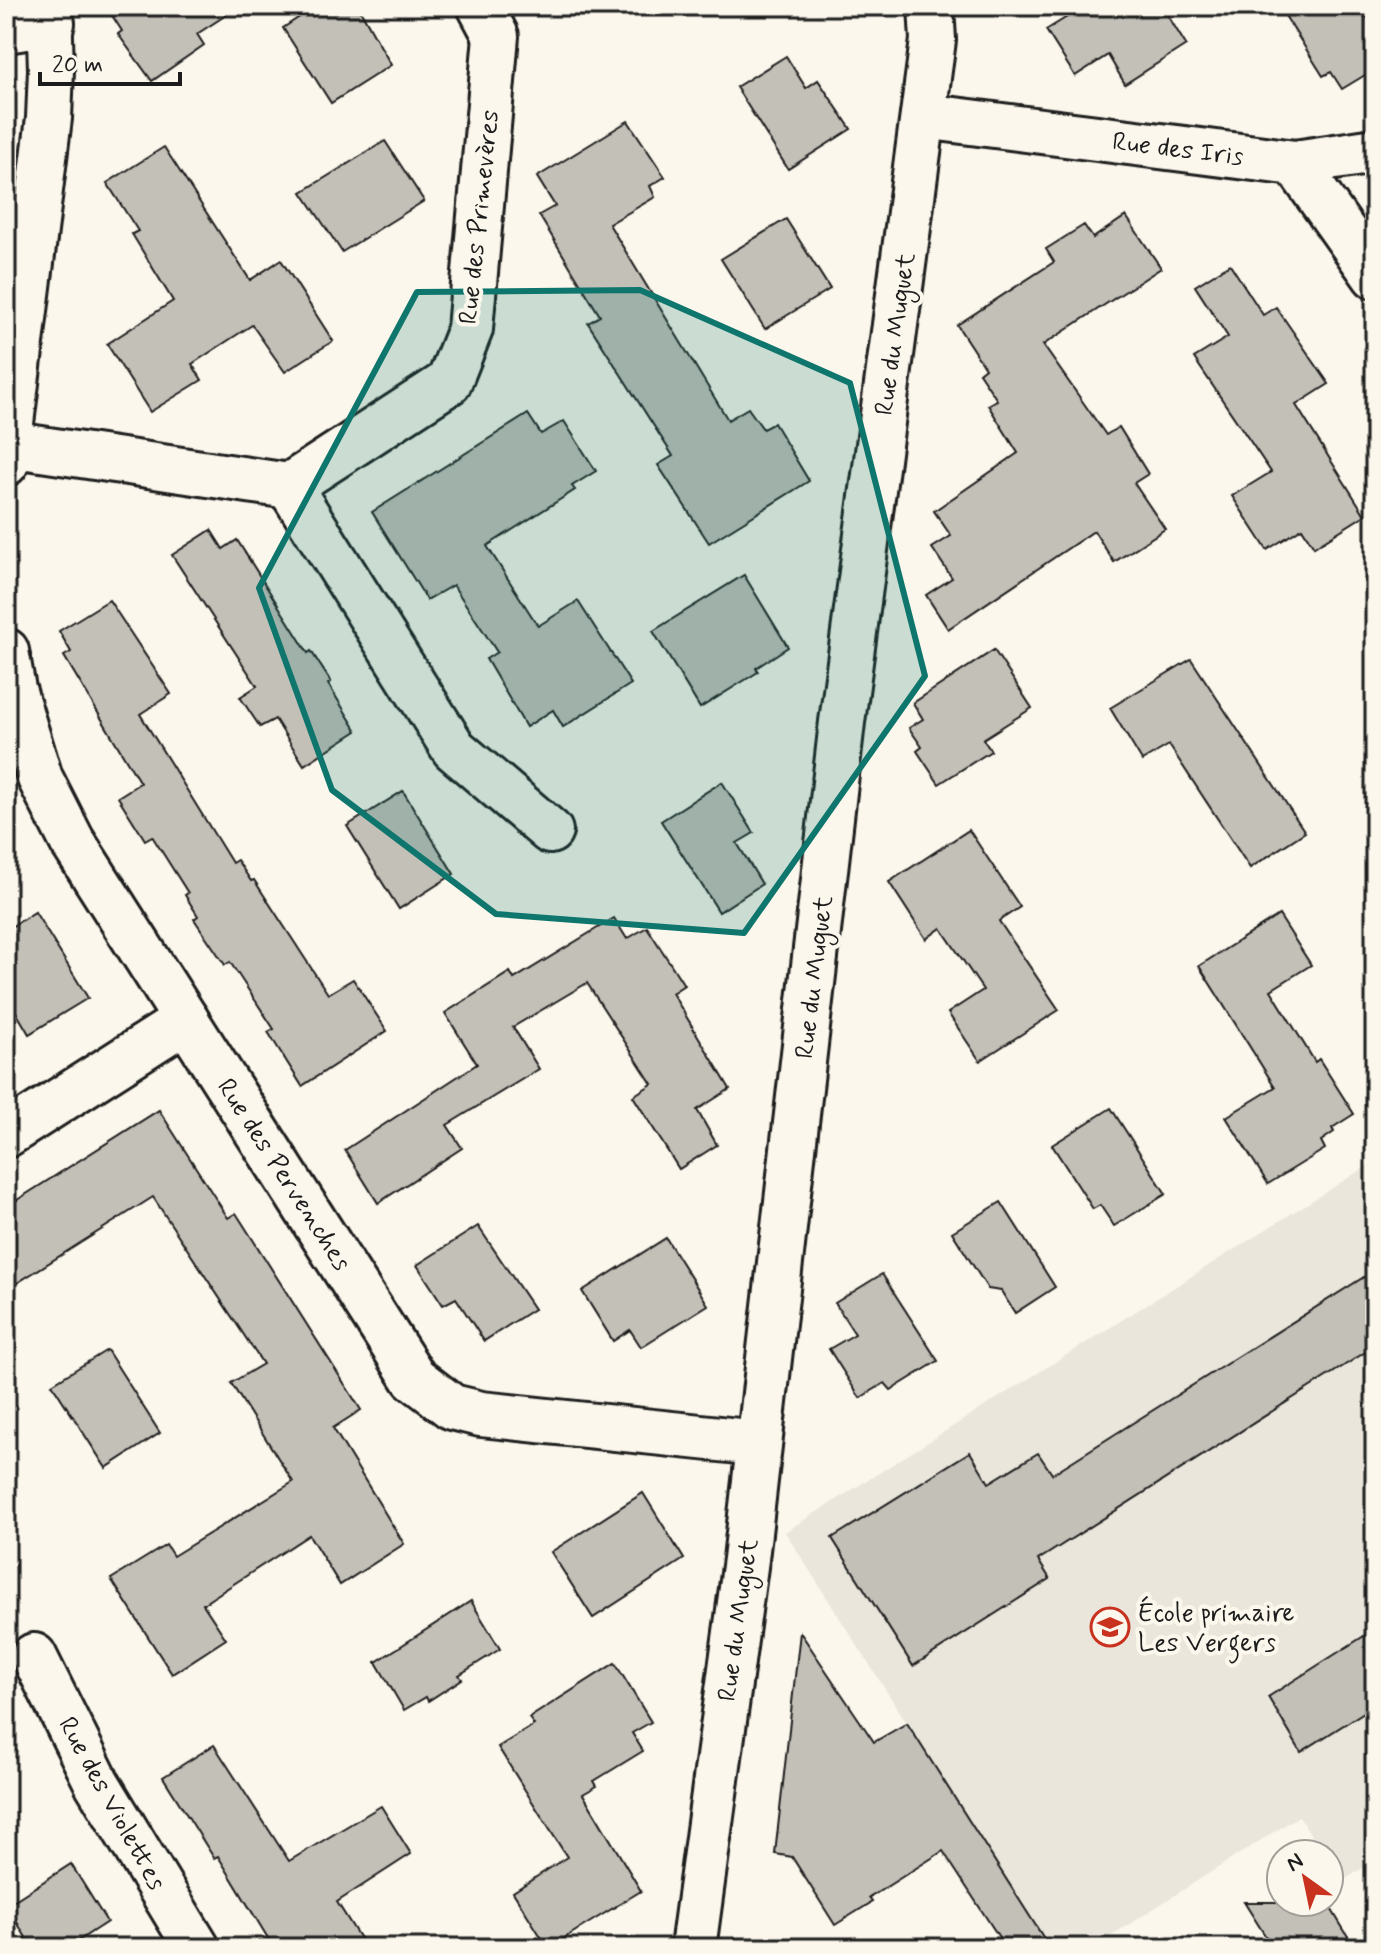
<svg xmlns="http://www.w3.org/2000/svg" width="1381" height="1954" font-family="Mynerve,sans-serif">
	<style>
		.built { fill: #eae6dc }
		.building { fill: #c3c0b8; stroke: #1c1c1c; stroke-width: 2 }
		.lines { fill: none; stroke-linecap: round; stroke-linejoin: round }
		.minor-casing { stroke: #1c1c1c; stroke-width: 50 }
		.minor { stroke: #fbf7ec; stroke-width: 44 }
		.marked { fill: #0f766e; fill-opacity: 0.2; stroke: #0f766e; stroke-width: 6; stroke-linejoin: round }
		.labels { text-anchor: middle; stroke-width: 8; stroke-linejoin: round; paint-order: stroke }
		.street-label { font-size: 26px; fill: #1c1c1c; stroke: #fbf7ec }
		.poi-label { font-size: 26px; fill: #1c1c1c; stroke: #fbf7ec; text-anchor: start }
	</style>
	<rect width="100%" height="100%" fill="#fbf7ec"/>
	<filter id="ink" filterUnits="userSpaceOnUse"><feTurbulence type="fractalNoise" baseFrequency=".0125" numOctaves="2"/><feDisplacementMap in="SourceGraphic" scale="16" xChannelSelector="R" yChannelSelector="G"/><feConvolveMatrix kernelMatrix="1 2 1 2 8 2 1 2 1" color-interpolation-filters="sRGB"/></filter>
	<g filter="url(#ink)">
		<path class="built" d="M 1375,1161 L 1375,1860 L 1341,1882 L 1329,1863 L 1329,1854 L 1323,1854 L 1299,1816 L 1092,1948 L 1050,1948 L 785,1532 Z"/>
		<g class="building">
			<path d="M 106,6 L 240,6 L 197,34 L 204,45 L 152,81 L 118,34 L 122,31 Z"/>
			<path d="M 316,6 L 358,6 L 391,65 L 331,103 L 283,28 Z"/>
			<path d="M 1085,6 L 1162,6 L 1186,45 L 1125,84 L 1108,55 L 1075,76 L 1046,30 Z"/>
			<path d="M 1279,6 L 1360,6 L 1375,30 L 1375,69 L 1342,89 L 1331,72 L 1323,76 Z"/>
			<path d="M 786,56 L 806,88 L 818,80 L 851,129 L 788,169 L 736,87 Z"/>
			<path d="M 628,121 L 665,177 L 650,186 L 655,197 L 609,224 L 728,420 L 748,408 L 763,429 L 774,423 L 809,481 L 709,543 L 658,465 L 673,456 L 588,323 L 600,316 L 539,215 L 555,206 L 537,177 Z"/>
			<path d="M 385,141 L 424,201 L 342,252 L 302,192 Z"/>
			<path d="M 164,147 L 250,280 L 281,260 L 333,341 L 285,372 L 252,325 L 192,364 L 202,380 L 150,412 L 107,344 L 173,301 L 132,234 L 138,231 L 107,183 Z"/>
			<path d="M 1126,216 L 1161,268 L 1043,345 L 1106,435 L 1119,427 L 1148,474 L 1134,483 L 1165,529 L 1114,562 L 1094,531 L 948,629 L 926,595 L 952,578 L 932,548 L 951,536 L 934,511 L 1018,453 L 988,405 L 997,400 L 979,373 L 985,368 L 957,325 L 1054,262 L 1046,249 L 1084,225 L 1093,238 Z"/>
			<path d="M 786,219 L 830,289 L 765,329 L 721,259 Z"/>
			<path d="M 1230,264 L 1263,315 L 1276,307 L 1329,384 L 1296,405 L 1365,515 L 1314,547 L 1302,528 L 1267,550 L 1232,496 L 1271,472 L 1194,358 L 1228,337 L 1195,286 Z"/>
			<path d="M 528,414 L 541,434 L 564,421 L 596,471 L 572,486 L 575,490 L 487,546 L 538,626 L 578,601 L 631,684 L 563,727 L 553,710 L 526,727 L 486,659 L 497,652 L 453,585 L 427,600 L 372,512 Z"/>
			<path d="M 211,530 L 223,549 L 237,540 L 308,653 L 311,651 L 331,682 L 328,684 L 357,731 L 304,765 L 275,719 L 260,727 L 240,697 L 257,686 L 172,555 Z"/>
			<path d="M 744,575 L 788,647 L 756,668 L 758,672 L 700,708 L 653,631 Z"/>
			<path d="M 109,600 L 171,694 L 140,714 L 232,863 L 237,860 L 251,881 L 254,880 L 328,994 L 353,979 L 387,1031 L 302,1086 L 268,1032 L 274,1029 L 230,962 L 225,965 L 194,919 L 198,916 L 185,895 L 188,893 L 152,836 L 145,840 L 118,797 L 140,783 L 64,656 L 71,652 L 59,631 Z"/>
			<path d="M 994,650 L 1032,708 L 983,739 L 991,751 L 939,784 L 917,751 L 922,747 L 909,728 L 923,719 L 913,703 Z"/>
			<path d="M 1191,659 L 1305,832 L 1250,868 L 1169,745 L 1142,761 L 1110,708 Z"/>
			<path d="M 722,782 L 754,833 L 737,843 L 762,884 L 719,912 L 661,821 Z"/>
			<path d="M 403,791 L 454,874 L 399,909 L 347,826 Z"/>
			<path d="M 969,830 L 1020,907 L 999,921 L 1059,1010 L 980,1061 L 948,1013 L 983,990 L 941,928 L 926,939 L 889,882 Z"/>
			<path d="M 35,912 L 88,998 L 29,1034 L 6,995 L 6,930 Z"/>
			<path d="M 1279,915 L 1311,965 L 1271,990 L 1315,1062 L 1319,1059 L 1354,1114 L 1332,1128 L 1334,1132 L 1321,1141 L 1325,1149 L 1268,1184 L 1226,1117 L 1275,1087 L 1199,966 Z"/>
			<path d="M 614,918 L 627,939 L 647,927 L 684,985 L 672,993 L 730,1089 L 697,1110 L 717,1145 L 679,1169 L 633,1096 L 652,1084 L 587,983 L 513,1027 L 539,1069 L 447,1125 L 462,1148 L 378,1203 L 345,1150 L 477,1064 L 445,1013 L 510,972 L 514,979 Z"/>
			<path d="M 1111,1108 L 1166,1194 L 1114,1226 L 1100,1205 L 1093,1209 L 1052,1145 Z"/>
			<path d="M 159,1110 L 228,1218 L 236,1213 L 361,1410 L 333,1428 L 404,1544 L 340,1585 L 309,1535 L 203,1604 L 226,1639 L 172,1674 L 111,1579 L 166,1545 L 173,1556 L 293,1482 L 231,1383 L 263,1364 L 153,1197 L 6,1290 L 6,1207 Z"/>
			<path d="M 1001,1202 L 1055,1287 L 1015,1313 L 1001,1291 L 988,1289 L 952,1232 Z"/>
			<path d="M 478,1226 L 534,1309 L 484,1341 L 456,1298 L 443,1305 L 417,1265 Z"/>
			<path d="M 666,1238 L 708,1305 L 641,1347 L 630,1330 L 613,1341 L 582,1291 Z"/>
			<path d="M 1375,1270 L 1375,1346 L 1038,1560 L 1050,1579 L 913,1666 L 832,1538 L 970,1452 L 989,1483 L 1038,1453 L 1052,1474 Z"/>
			<path d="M 882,1274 L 938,1361 L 891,1390 L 885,1383 L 860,1398 L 829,1349 L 855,1334 L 835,1303 Z"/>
			<path d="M 107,1350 L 160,1433 L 106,1468 L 52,1384 Z"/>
			<path d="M 643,1493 L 684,1559 L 593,1618 L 551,1552 Z"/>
			<path d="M 471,1601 L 500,1649 L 459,1675 L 462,1679 L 428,1701 L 426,1697 L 404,1710 L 376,1662 Z"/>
			<path d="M 1375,1629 L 1375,1705 L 1301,1752 L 1268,1697 Z"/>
			<path d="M 800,1632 L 874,1742 L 907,1723 L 1050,1948 L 1006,1948 L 943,1851 L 869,1898 L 872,1902 L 835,1925 L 792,1857 L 775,1854 Z"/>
			<path d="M 615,1663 L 651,1722 L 632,1733 L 643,1751 L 594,1781 L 597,1786 L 583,1794 L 641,1891 L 548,1948 L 513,1892 L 567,1857 L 498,1747 L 534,1725 L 529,1718 Z"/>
			<path d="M 214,1745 L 289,1861 L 381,1806 L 411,1854 L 337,1902 L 366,1948 L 274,1948 L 218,1856 L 214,1858 L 163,1777 Z"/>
			<path d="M 71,1864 L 107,1922 L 67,1948 L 32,1948 L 7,1905 Z"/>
			<path d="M 1244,1902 L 1327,1902 L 1355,1948 L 1273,1948 Z"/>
		</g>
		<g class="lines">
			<g class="minor-casing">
				<g id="minor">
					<path d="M 6,30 L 52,23"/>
					<path d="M 923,116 L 1295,163 L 1375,151"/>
					<path d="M 1295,163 L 1375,276"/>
					<path d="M 8,444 L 289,486 L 449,382 L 470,329 L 496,36 L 480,6"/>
					<path d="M 6,463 L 49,118 L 51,70 L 49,6"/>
					<path d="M 289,486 L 454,749 L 550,831"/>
					<path d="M 6,651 L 13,689 L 40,778 L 72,841 L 414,1378 L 452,1407 L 481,1414 L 758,1443"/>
					<path d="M 6,1135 L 186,1020"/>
					<path d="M 34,1656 L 97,1783 L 197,1948"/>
					<path d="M 693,1948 L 746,1559 L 842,722 L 933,40 L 931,6"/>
				</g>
			</g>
			<use href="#minor" class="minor"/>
		</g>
	</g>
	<path class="marked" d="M 640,290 L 850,383 L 925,676 L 744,933 L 496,914 L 332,790 L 259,588 L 417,292 Z"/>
	<defs>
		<g id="school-ring" transform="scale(2)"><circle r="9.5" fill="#fbf7ec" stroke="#c8321e" stroke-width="1.5"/><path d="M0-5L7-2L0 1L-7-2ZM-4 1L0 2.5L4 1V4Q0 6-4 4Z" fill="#c8321e"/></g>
	</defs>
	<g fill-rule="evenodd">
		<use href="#school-ring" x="1110" y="1627"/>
	</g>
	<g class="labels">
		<g class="street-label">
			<text transform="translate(1178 148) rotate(7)" y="9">Rue des Iris</text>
			<text transform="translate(478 217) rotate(-84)" y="9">Rue des Primevères</text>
			<text transform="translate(894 334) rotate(-82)" y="9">Rue du Muguet</text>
			<text transform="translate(813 977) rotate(-83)" y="9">Rue du Muguet</text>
			<text transform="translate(285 1174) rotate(57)" y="9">Rue des Pervenches</text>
			<text transform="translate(737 1620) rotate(-82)" y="9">Rue du Muguet</text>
			<text transform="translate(113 1803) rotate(61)" y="9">Rue des Violettes</text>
		</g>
		<g class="poi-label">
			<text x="1138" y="1621">École primaire<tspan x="1138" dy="30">Les Vergers</tspan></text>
		</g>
	</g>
	<rect width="1381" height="1954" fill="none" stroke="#fbf7ec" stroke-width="32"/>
	<rect x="16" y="16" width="1349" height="1922" fill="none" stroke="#1c1c1c" stroke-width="3" filter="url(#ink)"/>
	<g transform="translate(1305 1878) rotate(327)"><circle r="38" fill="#fbf7ec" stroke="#a29f99" stroke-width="2"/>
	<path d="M0-6L14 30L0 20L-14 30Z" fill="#c8321e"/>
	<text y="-12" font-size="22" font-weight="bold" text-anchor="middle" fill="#1c1c1c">N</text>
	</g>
	<path d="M40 72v12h140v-12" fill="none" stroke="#1c1c1c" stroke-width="4"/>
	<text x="52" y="72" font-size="24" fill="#1c1c1c" stroke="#fbf7ec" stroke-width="6" paint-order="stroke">20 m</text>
</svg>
